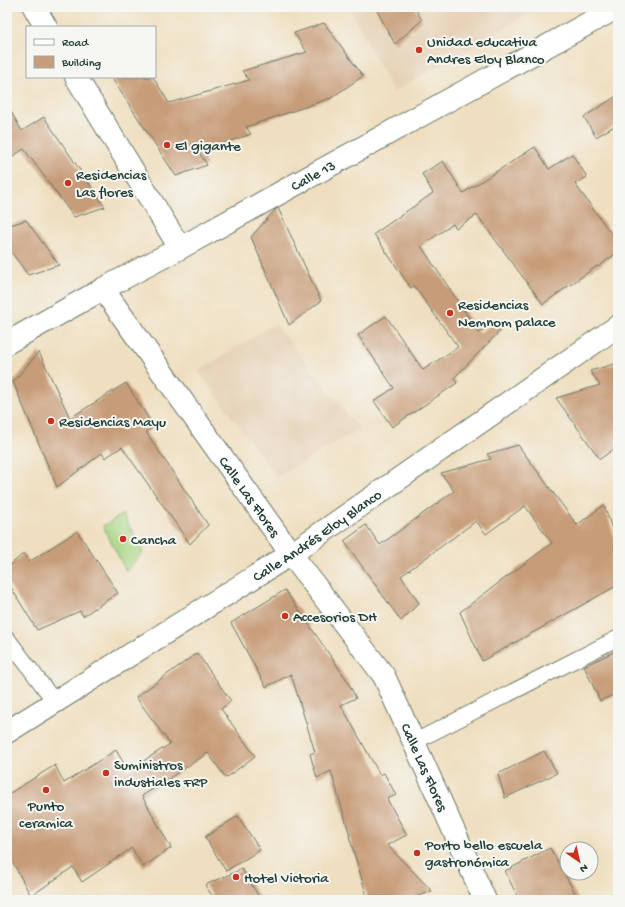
<svg xmlns="http://www.w3.org/2000/svg" width="625" height="907" font-family="'Gochi Hand',sans-serif">
	<style>
		.built { fill: #e6d1b6 }
		.green { fill: #a6d380; stroke: #62885a }
		.building { fill: #c79c78 }
		.lines { fill: none; stroke-linecap: round; stroke-linejoin: round }
		.service-casing { stroke: #687665; stroke-width: 17 }
		.minor-casing { stroke: #687665; stroke-width: 24 }
		.service { stroke: #fff; stroke-width: 15 }
		.minor { stroke: #fff; stroke-width: 22 }
		.poi-dot { fill: #c8321e; stroke: #f6f6f2; stroke-width: 1.5 }
		.labels { text-anchor: middle; stroke-width: 4; stroke-linejoin: round; paint-order: stroke }
		.poi-label { font-size: 15px; fill: #1f3d34; stroke: #f6f6f2; text-anchor: start }
		.street-label { font-size: 15px; fill: #1f3d34; stroke: #f6f6f2 }
	</style>
	<rect width="100%" height="100%" fill="#f6f6f2"/>
	<filter id="ink" filterUnits="userSpaceOnUse"><feTurbulence type="fractalNoise" baseFrequency=".025" numOctaves="2"/><feDisplacementMap in="SourceGraphic" scale="8" xChannelSelector="R" yChannelSelector="G"/><feConvolveMatrix kernelMatrix="1 2 1 2 8 2 1 2 1" color-interpolation-filters="sRGB"/></filter>
	<filter id="wash" filterUnits="userSpaceOnUse"><feTurbulence type="fractalNoise" baseFrequency=".012" numOctaves="4" result="noise"/><feDisplacementMap in="SourceGraphic" scale="16" xChannelSelector="R" yChannelSelector="G"/><feGaussianBlur stdDeviation="0.9" result="paint"/><feColorMatrix in="noise" values="0 0 0 0 0 0 0 0 0 0 0 0 0 0 0 0 0 1.4 0 .05"/><feComposite in="paint" operator="in"/></filter>
	<g filter="url(#wash)">
		<rect width="100%" height="100%" fill="#efdfc0"/>
		<g class="built">
			<path d="M 349,7 L 541,7 L 393,92 Z"/>
			<path d="M 275,324 L 359,429 L 277,477 L 198,371 Z"/>
		</g>
		<path class="green" d="M 123,514 L 143,552 L 126,571 L 103,526 Z"/>
		<g id="blocks">
			<g class="building">
				<path d="M 375,7 L 414,7 L 422,20 L 395,44 Z"/>
				<path d="M 324,23 L 363,76 L 331,98 L 246,127 L 251,134 L 199,152 L 207,165 L 176,176 L 111,77 L 153,77 L 169,103 L 249,80 L 242,71 L 307,52 L 294,33 Z"/>
				<path d="M 618,95 L 618,124 L 596,137 L 584,117 Z"/>
				<path d="M 7,105 L 22,131 L 44,117 L 105,207 L 74,217 L 24,149 L 7,160 Z"/>
				<path d="M 535,147 L 549,169 L 572,154 L 587,177 L 575,184 L 618,243 L 618,252 L 598,267 L 597,266 L 543,304 L 477,215 L 456,228 L 453,224 L 421,246 L 479,333 L 497,321 L 503,328 L 454,378 L 457,383 L 392,427 L 374,401 L 394,388 L 358,335 L 386,316 L 423,370 L 458,347 L 414,286 L 411,288 L 374,234 L 433,193 L 422,174 L 443,161 L 463,193 Z"/>
				<path d="M 278,208 L 321,301 L 289,325 L 251,237 L 275,210 Z"/>
				<path d="M 26,220 L 59,265 L 28,275 L 7,246 L 7,226 Z"/>
				<path d="M 39,352 L 70,418 L 126,383 L 154,427 L 146,432 L 208,525 L 190,544 L 122,447 L 105,458 L 102,453 L 57,487 L 13,382 Z"/>
				<path d="M 618,363 L 618,446 L 600,459 L 556,398 L 600,385 L 590,371 Z"/>
				<path d="M 518,445 L 577,525 L 604,505 L 618,547 L 618,585 L 482,661 L 460,612 L 552,543 L 525,506 L 486,534 L 476,521 L 401,576 L 419,603 L 401,621 L 344,541 L 366,525 L 380,545 L 454,491 L 441,473 L 491,459 L 487,454 Z"/>
				<path d="M 77,531 L 118,593 L 83,616 L 80,611 L 37,630 L 7,581 L 7,568 L 24,553 L 29,562 Z"/>
				<path d="M 285,590 L 347,680 L 356,698 L 341,705 L 380,775 L 384,773 L 396,795 L 387,799 L 407,835 L 387,845 L 432,891 L 408,900 L 368,900 L 349,836 L 350,836 L 331,771 L 317,778 L 310,754 L 315,752 L 291,674 L 266,687 L 231,623 Z"/>
				<path d="M 618,650 L 618,693 L 600,701 L 584,666 Z"/>
				<path d="M 197,653 L 231,701 L 221,709 L 255,756 L 226,778 L 208,753 L 142,796 L 171,848 L 143,867 L 132,848 L 82,882 L 73,867 L 31,896 L 7,852 L 7,795 L 55,765 L 64,783 L 116,750 L 128,771 L 170,744 L 136,697 Z"/>
				<path d="M 544,751 L 557,773 L 505,798 L 498,774 Z"/>
				<path d="M 238,816 L 260,850 L 226,871 L 205,837 Z"/>
				<path d="M 550,848 L 579,900 L 519,900 L 505,871 Z"/>
				<path d="M 242,869 L 261,900 L 215,900 L 205,885 Z"/>
			</g>
		</g>
	</g>
	<g filter="url(#ink)">
		<use href="#blocks" fill-opacity="0" stroke="#687665" stroke-width="1"/>
		<g class="lines">
			<g class="service-casing">
				<g id="service">
					<path d="M 7,638 L 55,702"/>
					<path d="M 414,742 L 618,638"/>
				</g>
			</g>
			<g class="minor-casing">
				<g id="minor">
					<path d="M 34,7 L 46,27"/>
					<path d="M 76,77 L 180,248"/>
					<path id="s1" d="M 103,289 L 291,554 L 384,676 L 485,900"/>
					<path id="s2" d="M 7,343 L 103,289 L 180,248 L 618,7"/>
					<path id="s3" d="M 7,732 L 291,554 L 618,326"/>
				</g>
			</g>
			<use href="#service" class="service"/>
			<use href="#minor" class="minor"/>
		</g>
	</g>
	<g class="poi-dot">
		<circle cx="419" cy="50" r="4"/>
		<circle cx="167" cy="145" r="4"/>
		<circle cx="68" cy="183" r="4"/>
		<circle cx="450" cy="313" r="4"/>
		<circle cx="51" cy="421" r="4"/>
		<circle cx="123" cy="539" r="4"/>
		<circle cx="285" cy="616" r="4"/>
		<circle cx="106" cy="773" r="4"/>
		<circle cx="46" cy="790" r="4"/>
		<circle cx="417" cy="853" r="4"/>
		<circle cx="236" cy="877" r="4"/>
	</g>
	<g class="labels">
		<g class="poi-label">
			<text x="427" y="46">Unidad educativa<tspan x="427" dy="17">Andres Eloy Blanco</tspan></text>
			<text x="175" y="150">El gigante</text>
			<text x="76" y="179">Residencias<tspan x="76" dy="17">Las flores</tspan></text>
			<text x="458" y="309">Residencias<tspan x="458" dy="17">Nemnom palace</tspan></text>
			<text x="59" y="426">Residencias Mayu</text>
			<text x="131" y="544">Cancha</text>
			<text x="293" y="621">Accesorios DH</text>
			<text x="114" y="769">Suministros<tspan x="114" dy="17">industiales FRP</tspan></text>
			<text x="46" y="810" text-anchor="middle">Punto<tspan x="46" dy="17">ceramica</tspan></text>
			<text x="425" y="849">Porto bello escuela<tspan x="425" dy="17">gastronómica</tspan></text>
			<text x="244" y="882">Hotel Victoria</text>
		</g>
		<g class="street-label">
			<text dy="5" stroke="none"><textPath href="#s2" startOffset="349">Calle 13</textPath></text>
			<text dy="5" stroke="none"><textPath href="#s1" startOffset="254">Calle Las Flores</textPath></text>
			<text dy="5" stroke="none"><textPath href="#s3" startOffset="367">Calle Andrés Eloy Blanco</textPath></text>
			<text dy="5" stroke="none"><textPath href="#s1" startOffset="578">Calle Las Flores</textPath></text>
		</g>
	</g>
	<rect width="625" height="907" fill="none" stroke="#f6f6f2" stroke-width="24"/>
	<rect x="26" y="26" width="130" height="52" fill="#f6f6f2" stroke="#a0aca6"/>
	<rect x="34" y="39" width="20" height="6" fill="#ffffff" stroke="#a0aca6"/>
	<text x="62" y="46" font-size="12" fill="#1f3d34">Road</text>
	<rect x="34" y="56" width="20" height="12" fill="#c79c78" stroke="#a0aca6"/>
	<text x="62" y="66" font-size="12" fill="#1f3d34">Building</text>
	<g transform="translate(579 861) rotate(146)"><circle r="19" fill="#f6f6f2" stroke="#a0aca6"/>
	<path d="M0-3L7 15L0 10L-7 15Z" fill="#c8321e"/>
	<text y="-6" font-size="11" font-weight="bold" text-anchor="middle" fill="#1f3d34">N</text>
	</g>
</svg>
